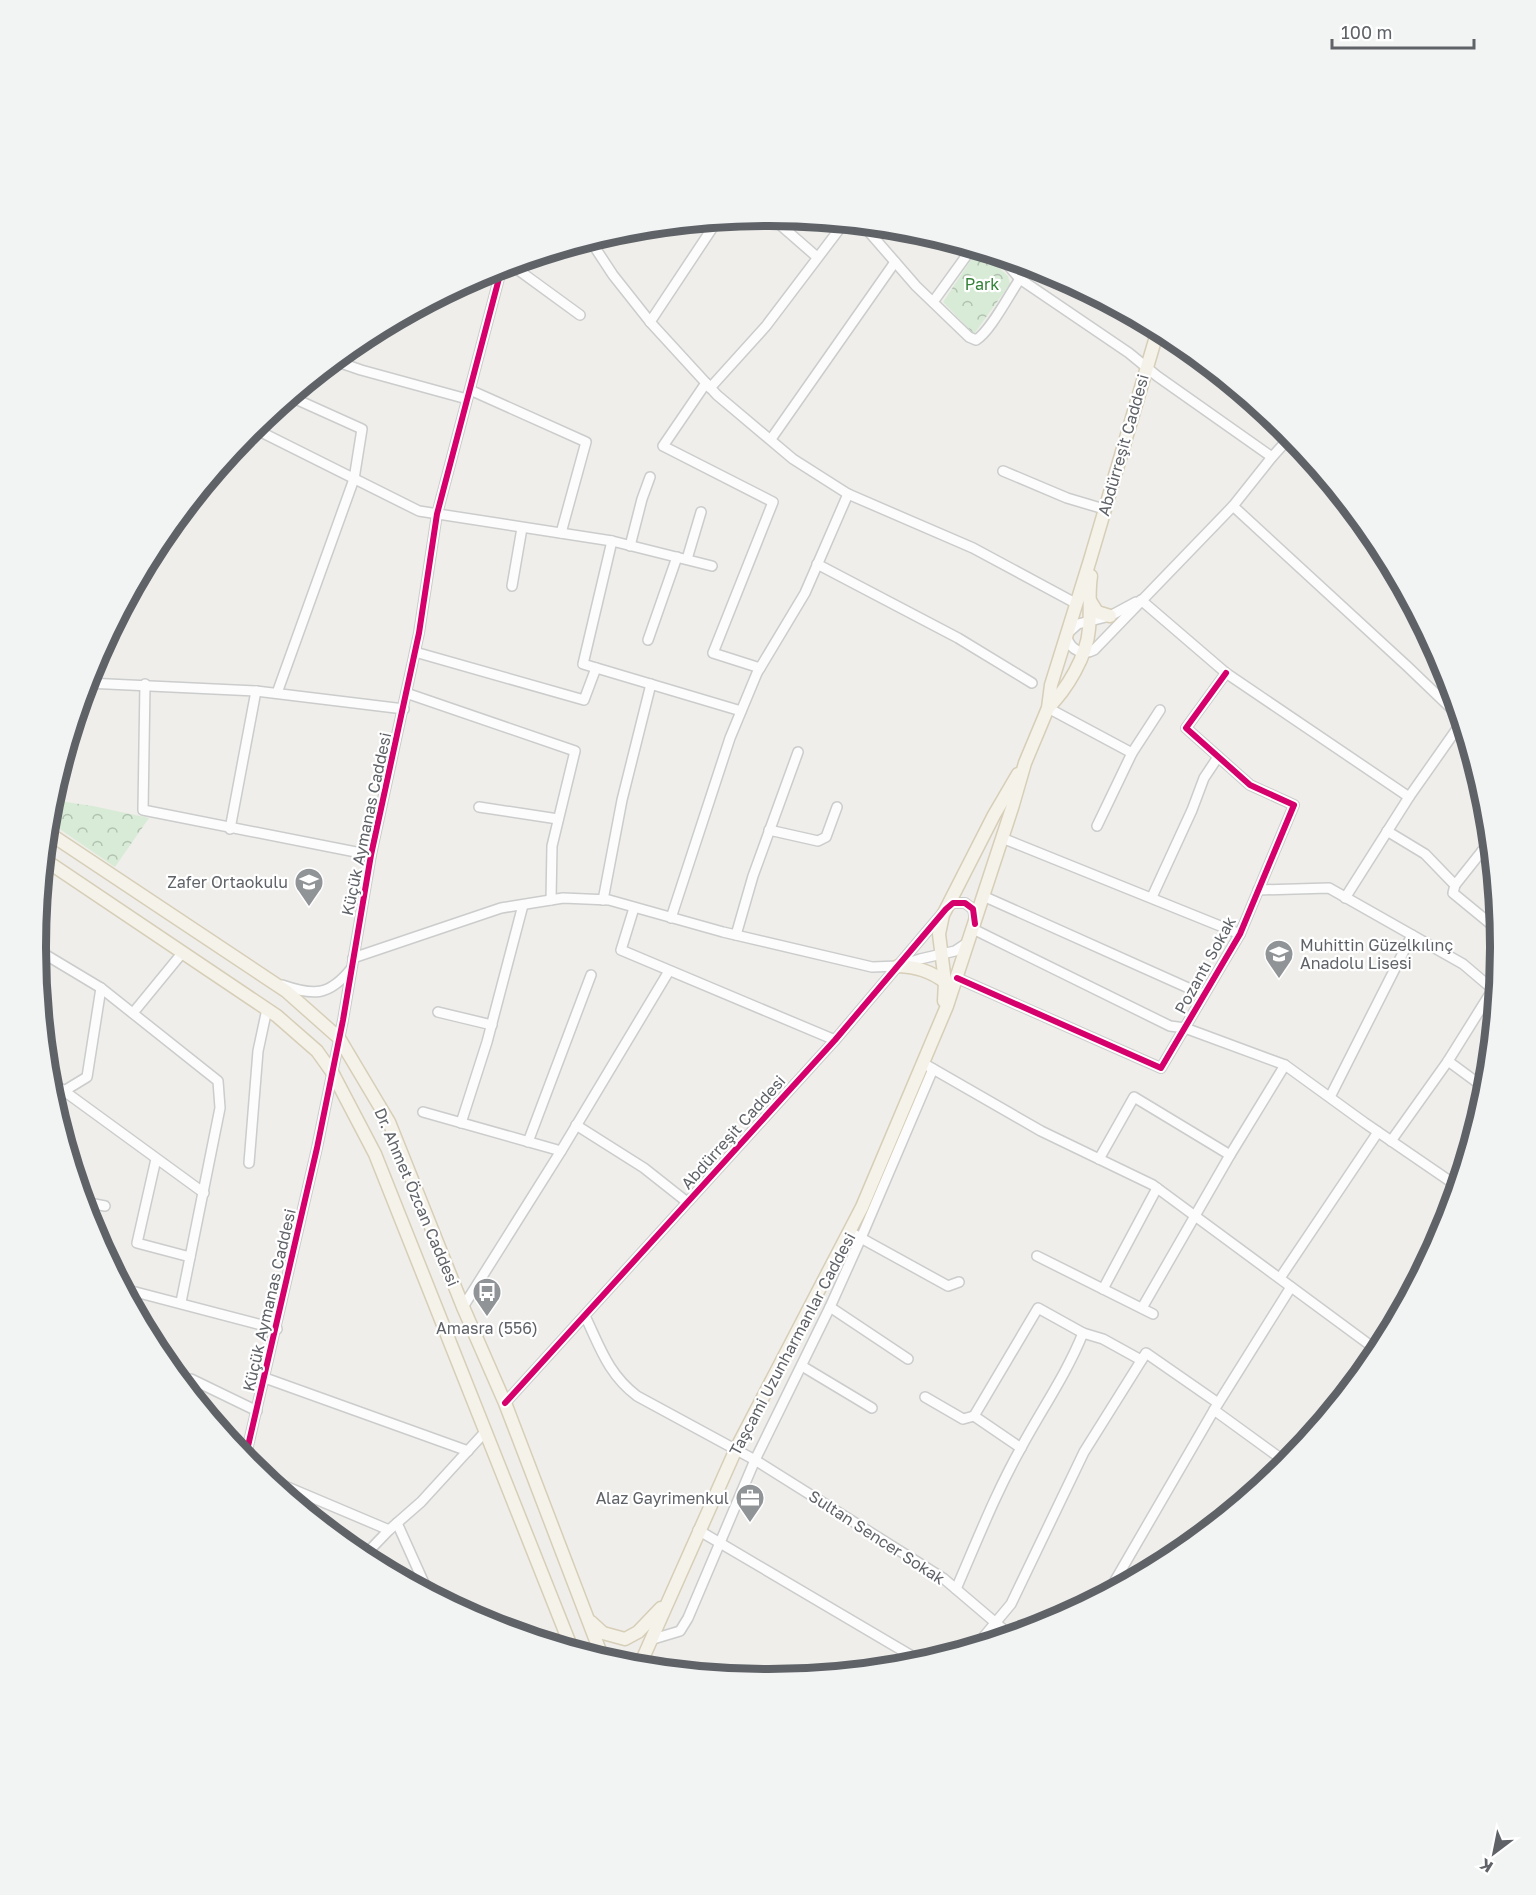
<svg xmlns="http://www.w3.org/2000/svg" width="1536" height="1895" font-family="'Golos Text',sans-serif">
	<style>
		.park { fill: url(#park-crowns) }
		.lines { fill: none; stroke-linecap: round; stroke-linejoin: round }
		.minor-casing { stroke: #cbcccc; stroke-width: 12 }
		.major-casing { stroke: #d7ceb8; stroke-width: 15 }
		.minor { stroke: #fdfcfc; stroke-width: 9 }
		.major { stroke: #f4f2e9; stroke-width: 12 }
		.cycleway-casing { stroke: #fff; stroke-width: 10 }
		.cycleway { stroke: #d6006c; stroke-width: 6 }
		.labels { text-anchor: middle; stroke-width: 4.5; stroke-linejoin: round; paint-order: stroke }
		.park-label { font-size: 16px; fill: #348238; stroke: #fff }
		.street-label { font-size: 16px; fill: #5f6368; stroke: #fff }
		.poi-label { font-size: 16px; fill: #5f6368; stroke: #fff; text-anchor: end }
		.rim { fill: none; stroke: #5f6368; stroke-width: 8 }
	</style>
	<defs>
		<pattern id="park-crowns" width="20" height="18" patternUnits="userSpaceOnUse" patternTransform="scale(1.5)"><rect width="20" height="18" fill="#d8ebd6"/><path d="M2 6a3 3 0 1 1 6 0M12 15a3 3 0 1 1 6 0" fill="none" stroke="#b2c2b1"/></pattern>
	</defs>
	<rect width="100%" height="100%" fill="#efeeea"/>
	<g class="park">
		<path d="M 981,251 L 1008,276 L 1010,284 L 974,334 L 943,302 L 975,254 Z"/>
		<path d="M 52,800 L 93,806 L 149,818 L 115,867 L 48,821 Z"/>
	</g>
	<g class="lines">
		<g class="minor-casing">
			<g id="minor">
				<path d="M 770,216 L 817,257"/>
				<path d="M 863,225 L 916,286 L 969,337 L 976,340 C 990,332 1010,293 1020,279"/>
				<path d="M 590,240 L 613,275 L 651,323 L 717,395 L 793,459 L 848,494 L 973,548 L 1077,604"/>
				<path d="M 1001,257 L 1020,279 L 1129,353 L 1157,376 L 1272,457"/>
				<path d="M 510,264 L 580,315"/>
				<path d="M 933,302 L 972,248"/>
				<path d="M 650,322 L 717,221"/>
				<path d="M 335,361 L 361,370 L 467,399"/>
				<path d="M 706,383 L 663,446 L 773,502 L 713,653 L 760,668"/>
				<path d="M 710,388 L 766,326 L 844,223"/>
				<path d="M 470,390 L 586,442 L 561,533"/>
				<path d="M 253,428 L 419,511 L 612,541 L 712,566"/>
				<path d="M 771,439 L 895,262"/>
				<path d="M 1003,471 L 1067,498 L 1104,509"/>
				<path d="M 1233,506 L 1408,667 L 1459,716"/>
				<path d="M 612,541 L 583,664 L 741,711"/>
				<path d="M 630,546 L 642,499 L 650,477"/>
				<path d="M 687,559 L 701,512"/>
				<path d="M 817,564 L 958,638 L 1032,683"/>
				<path d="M 512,586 L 522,528"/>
				<path d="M 1141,600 L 1226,673 L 1409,797"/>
				<path d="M 1069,632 L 1078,624 L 1110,616 L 1136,602"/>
				<path d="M 1067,638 C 1071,650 1083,656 1094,650 L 1233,506 L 1272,457 L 1291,436"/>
				<path d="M 648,640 L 677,557"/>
				<path d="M 415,652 L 584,700 L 596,668"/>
				<path d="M 87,683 L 256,691 L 404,709"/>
				<path d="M 145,684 L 143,810 L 371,855"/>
				<path d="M 277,693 L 354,479 L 362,429 L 291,397"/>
				<path d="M 406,693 L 575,751 L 552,846 L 551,900"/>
				<path d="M 1048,708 L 1132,753"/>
				<path d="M 479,807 L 558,819"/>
				<path d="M 1097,826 L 1132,753 L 1160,710"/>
				<path d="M 230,829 L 256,691"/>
				<path d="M 769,830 L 818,841 L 826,837 L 837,807"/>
				<path d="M 1387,831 L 1425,854 L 1455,885 L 1490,841"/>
				<path d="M 1002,838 L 1240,934"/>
				<path d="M 1482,851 L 1491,859"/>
				<path d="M 1455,885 L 1453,893 L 1498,930"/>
				<path d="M 1258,890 L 1329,888 L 1463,964 L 1496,992"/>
				<path d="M 983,896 L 1204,995"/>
				<path d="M 1152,897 L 1192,810 L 1204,778 L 1218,757"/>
				<path d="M 1345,898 L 1409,797 L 1461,723"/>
				<path d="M 603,900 L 622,800 L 651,684"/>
				<path d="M 634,908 L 621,950 L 835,1040"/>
				<path d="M 671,918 L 730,738 L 757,673 L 805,593 L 848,494"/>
				<path d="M 973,929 L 1170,1026 L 1185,1028 L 1285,1065 L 1365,1123 L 1457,1186"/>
				<path d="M 736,935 L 753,876 L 798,752"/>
				<path d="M 37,954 L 46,955 L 101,988 L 218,1081 L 220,1108 L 181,1302"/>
				<path d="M 353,958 L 501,908 L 563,898 L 609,900 L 723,932 L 872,967 L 898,966 L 920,959 L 955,951 L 967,943"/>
				<path d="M 957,978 L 1161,1068 L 1240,934 L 1294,805 L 1250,785 L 1186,728 L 1226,673"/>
				<path d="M 282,985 C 314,996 329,996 351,969"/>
				<path d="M 438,1012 L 492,1025"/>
				<path d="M 133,1013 L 183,952"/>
				<path d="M 1448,1061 L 1486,1089"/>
				<path d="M 928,1066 L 1041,1131 L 1153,1185 L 1378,1351"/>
				<path d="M 49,1080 L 204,1193"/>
				<path d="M 64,1091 L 87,1077 L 101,988"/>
				<path d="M 1330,1097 L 1412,935"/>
				<path d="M 423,1112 L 561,1151"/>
				<path d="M 461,1123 L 487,1042 L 523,905"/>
				<path d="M 576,1125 L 644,1168 L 687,1202"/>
				<path d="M 1391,1141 L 1448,1061 L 1493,989"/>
				<path d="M 528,1142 L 591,975"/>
				<path d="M 156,1159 L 137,1243 L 190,1257"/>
				<path d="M 1099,1159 L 1134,1097 L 1230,1155"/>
				<path d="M 249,1163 L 258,1051 L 267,1009"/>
				<path d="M 84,1202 L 105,1206"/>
				<path d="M 850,1232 L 948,1286 L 959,1282"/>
				<path d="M 1037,1256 L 1153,1314"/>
				<path d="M 1280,1278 L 1378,1132"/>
				<path d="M 124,1289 L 277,1329"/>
				<path d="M 1103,1289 L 1157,1188"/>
				<path d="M 463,1307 L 561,1151 L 669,971"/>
				<path d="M 830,1307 L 908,1359"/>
				<path d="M 1142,1308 L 1230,1155 L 1285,1065"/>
				<path d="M 585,1316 C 600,1347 608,1374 637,1396 L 755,1460 L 943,1578 L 1010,1635"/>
				<path d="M 802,1366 L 872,1408"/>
				<path d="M 265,1378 L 468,1451"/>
				<path d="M 184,1384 L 191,1379 L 257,1411"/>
				<path d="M 925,1397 L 963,1419 L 974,1416"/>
				<path d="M 505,1403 L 835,1040 L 946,909 L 953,903 L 965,903 L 973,909 L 975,921"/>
				<path d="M 1214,1410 L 1287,1463"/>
				<path d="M 1021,1448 L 974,1416 L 1038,1308 L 1083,1333 L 1103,1339 L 1141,1360"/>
				<path d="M 245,1459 L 317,1148 L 343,1020 L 371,855 L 419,633 L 437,514 L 502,267"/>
				<path d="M 266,1478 L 389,1530"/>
				<path d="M 397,1523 L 428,1592"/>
				<path d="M 698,1530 L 922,1662"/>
				<path d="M 363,1557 L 389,1530 L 421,1502 L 485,1432"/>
				<path d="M 956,1589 C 977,1541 996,1492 1022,1446 C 1042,1409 1067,1373 1083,1333"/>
				<path d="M 1109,1591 L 1214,1410 L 1291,1287"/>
				<path d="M 650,1640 L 680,1631 L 688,1618 L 755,1460 L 830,1307 L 861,1238 L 933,1069"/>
				<path d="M 976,1646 L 1011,1604 L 1084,1452 L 1146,1353 L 1218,1403"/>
			</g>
		</g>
		<g class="major-casing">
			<g id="major">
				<path d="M 1089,599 L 1097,612 L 1110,616"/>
				<path d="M 1048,708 C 1067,689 1087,656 1089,629 C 1091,611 1088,594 1091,576"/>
				<path d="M 47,832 L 286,991 L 339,1038 L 389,1122 L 463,1307 L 505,1403 L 603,1659"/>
				<path d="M 45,860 L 277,1016 L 317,1051 L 332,1072 L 375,1154 L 572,1649"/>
				<path d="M 898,966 C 917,967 930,971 945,982"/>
				<path d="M 944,1001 L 945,982 L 939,934 L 943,915 L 994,815 L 1018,774"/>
				<path d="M 591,1622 L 603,1633 L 625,1639 L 638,1632 L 661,1608"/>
				<path d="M 639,1667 L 736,1449 L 862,1207 L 947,1006 L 1012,808 L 1025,763 L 1048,708 L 1051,685 L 1090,560 L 1158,330"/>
			</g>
		</g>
		<use href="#minor" class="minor"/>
		<use href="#major" class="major"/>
		<g class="cycleway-casing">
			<g id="cycleway">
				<path d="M 957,978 L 1161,1068 L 1240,934 L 1294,805 L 1250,785 L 1186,728 L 1226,673"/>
				<path d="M 505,1403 L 835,1040 L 946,909 L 953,903 L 965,903 L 973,909 L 975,924"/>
				<path d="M 245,1459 L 317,1148 L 343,1020 L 371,855 L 419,633 L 437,514 L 502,267"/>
			</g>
		</g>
		<use href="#cycleway" class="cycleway"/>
	</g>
	<defs>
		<g id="school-pin" transform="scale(1.5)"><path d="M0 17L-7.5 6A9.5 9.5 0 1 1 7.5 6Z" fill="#919496" stroke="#fff"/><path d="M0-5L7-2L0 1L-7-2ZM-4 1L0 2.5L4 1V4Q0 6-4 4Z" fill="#fff"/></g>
		<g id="bus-pin" transform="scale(1.5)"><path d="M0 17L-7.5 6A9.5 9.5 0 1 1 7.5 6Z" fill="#919496" stroke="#fff"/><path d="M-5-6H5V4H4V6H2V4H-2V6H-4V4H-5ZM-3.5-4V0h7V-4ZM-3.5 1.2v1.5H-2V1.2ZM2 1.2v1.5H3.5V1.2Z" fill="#fff"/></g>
		<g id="office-pin" transform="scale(1.5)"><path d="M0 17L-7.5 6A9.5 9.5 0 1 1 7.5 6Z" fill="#919496" stroke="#fff"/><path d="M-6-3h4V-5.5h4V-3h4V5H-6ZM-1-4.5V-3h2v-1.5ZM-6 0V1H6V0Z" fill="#fff"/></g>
	</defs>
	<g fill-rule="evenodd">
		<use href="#school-pin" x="309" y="882"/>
		<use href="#school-pin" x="1279" y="954"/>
		<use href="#bus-pin" x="487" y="1292"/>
		<use href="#office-pin" x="750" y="1498"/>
	</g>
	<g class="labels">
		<g class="park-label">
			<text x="982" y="290">Park</text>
		</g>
		<g class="street-label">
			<text transform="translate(1123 445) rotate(-74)" y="6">Abdürreşit Caddesi</text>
			<text transform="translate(366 824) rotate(-78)" y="6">Küçük Aymanas Caddesi</text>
			<text transform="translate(1205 965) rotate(-61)" y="6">Pozantı Sokak</text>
			<text transform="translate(733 1132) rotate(-48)" y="6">Abdürreşit Caddesi</text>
			<text transform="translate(417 1197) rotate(67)" y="6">Dr. Ahmet Özcan Caddesi</text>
			<text transform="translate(269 1300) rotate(-77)" y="6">Küçük Aymanas Caddesi</text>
			<text transform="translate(792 1344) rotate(-62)" y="6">Taşcami Uzunharmanlar Caddesi</text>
			<text transform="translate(877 1537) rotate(33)" y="6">Sultan Sencer Sokak</text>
		</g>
		<g class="poi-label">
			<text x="288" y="888">Zafer Ortaokulu</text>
			<text x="1300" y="951" text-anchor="start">Muhittin Güzelkılınç<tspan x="1300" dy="18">Anadolu Lisesi</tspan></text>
			<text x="487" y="1334" text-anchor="middle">Amasra (556)</text>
			<text x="729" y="1504">Alaz Gayrimenkul</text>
		</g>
	</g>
	<path d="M0 0H1536V1895H0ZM767 226H769A721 721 0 0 1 1490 947V948A721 721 0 0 1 769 1669H767A721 721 0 0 1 46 948V947A721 721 0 0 1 767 226Z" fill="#f2f3f3" fill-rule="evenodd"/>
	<path class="rim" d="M767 226H769A721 721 0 0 1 1490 947V948A721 721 0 0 1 769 1669H767A721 721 0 0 1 46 948V947A721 721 0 0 1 767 226Z"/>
	<g transform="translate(1494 1853) rotate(212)" stroke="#ffffff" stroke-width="4.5" paint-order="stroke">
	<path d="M0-4.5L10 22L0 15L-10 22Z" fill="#5f6368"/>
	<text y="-9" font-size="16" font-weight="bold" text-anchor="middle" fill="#5f6368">K</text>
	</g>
	<path d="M1332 39v9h142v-9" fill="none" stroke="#5f6368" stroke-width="3"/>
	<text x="1341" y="39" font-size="18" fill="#5f6368" stroke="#ffffff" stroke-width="4.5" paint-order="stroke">100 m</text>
</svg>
